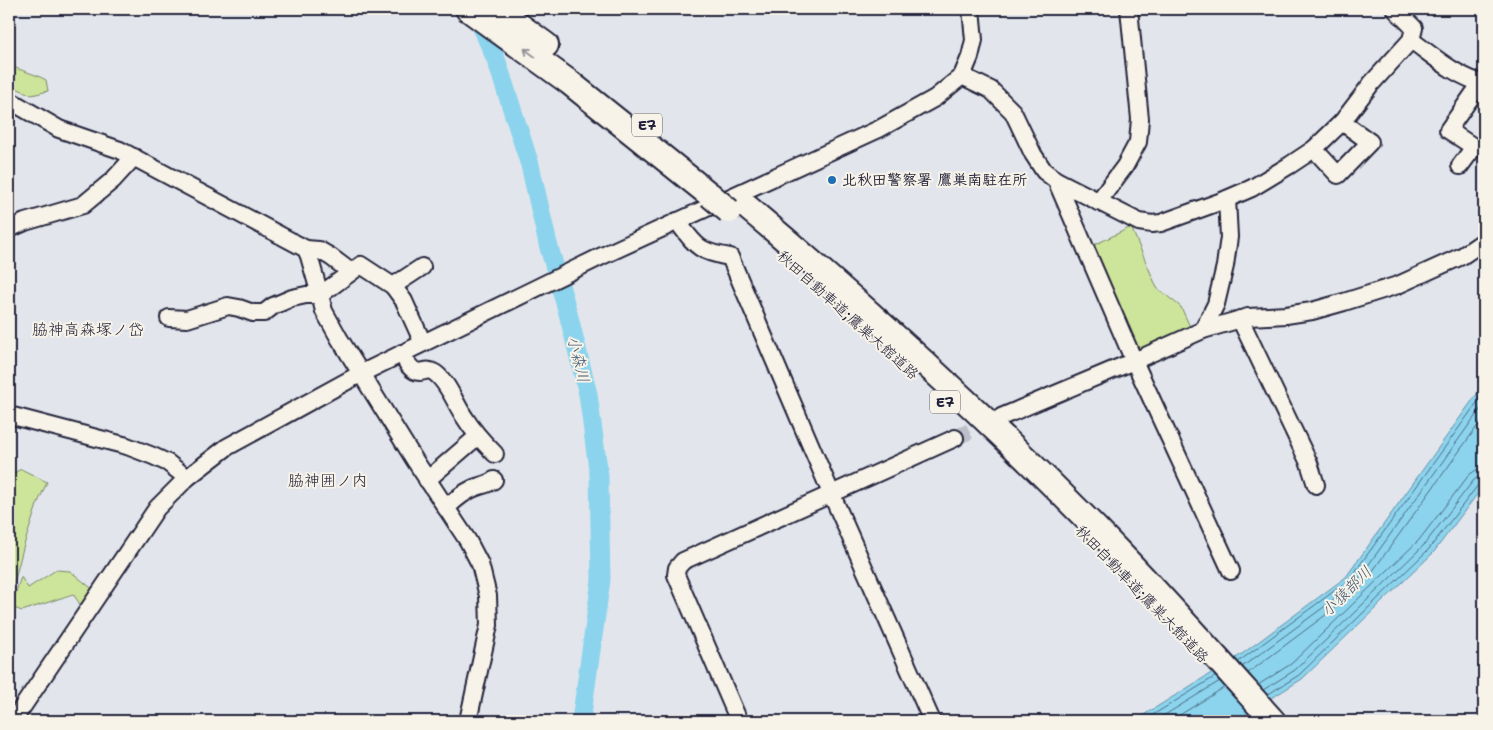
<svg xmlns="http://www.w3.org/2000/svg" width="1493" height="730" font-family="'Shantell Sans','Klee One',sans-serif">
	<style>
		.green { fill: #cde59a; stroke: #78846a }
		.water { fill: #8cd4ed; stroke: #628da6 }
		.lines { fill: none; stroke-linecap: round; stroke-linejoin: round }
		.shore { stroke: #4c6982; stroke-width: 1 }
		.river { stroke: #8cd4ed; stroke-width: 19 }
		.minor-tunnel { stroke: #bcbfc9; stroke-width: 16; stroke-dasharray: 16 8; stroke-linecap: butt }
		.minor-casing { stroke: #22223b; stroke-width: 20 }
		.highway-casing { stroke: #22223b; stroke-width: 28 }
		.minor { stroke: #f7f3e8; stroke-width: 16 }
		.highway { stroke: #f7f3e8; stroke-width: 24 }
		.highway-bridge-casing { stroke: #22223b; stroke-width: 28; stroke-linecap: butt }
		.highway-bridge { stroke: #f7f3e8; stroke-width: 24 }
		.oneway { stroke: #97959a }
		.poi-dot { fill: #1f6fb2; stroke: #f7f3e8; stroke-width: 2 }
		.labels { text-anchor: middle; stroke-width: 4; stroke-linejoin: round; paint-order: stroke }
		.shield { fill: #f7f3e8; stroke: #62616f; stroke-width: 1 }
		.shield-label { font-size: 14px; font-weight: bold; fill: #22223b }
		.poi-label { font-size: 15px; font-weight: bold; fill: #22223b; stroke: #f7f3e8; text-anchor: start }
		.street-label { font-size: 15px; fill: #22223b; stroke: #f7f3e8 }
		.neighbourhood-label { font-size: 16px; fill: #22223b; stroke: #f7f3e8 }
		.water-label { font-size: 16px; font-style: italic; fill: #425770; stroke: #f7f3e8 }
	</style>
	<rect width="100%" height="100%" fill="#e2e6ec"/>
	<filter id="ink" filterUnits="userSpaceOnUse"><feTurbulence type="fractalNoise" baseFrequency=".02" numOctaves="2"/><feDisplacementMap in="SourceGraphic" scale="10" xChannelSelector="R" yChannelSelector="G"/><feConvolveMatrix kernelMatrix="1 2 1 2 8 2 1 2 1" color-interpolation-filters="sRGB"/></filter>
	<g filter="url(#ink)">
		<g class="green">
			<path d="M 9,65 C 21,71 34,73 46,80 L 48,91 L 32,95 L 9,85 Z"/>
			<path d="M 1131,227 L 1157,288 L 1181,307 L 1191,329 L 1136,355 L 1090,247 Z"/>
			<path d="M 21,469 L 47,482 L 37,505 L 23,548 L 9,603 L 9,476 Z"/>
			<path d="M 56,570 L 70,571 L 95,591 L 82,607 L 73,594 L 22,611 L 14,608 L 14,597 L 21,577 L 28,588 Z"/>
		</g>
		<path class="water" d="M 1484,384 L 1484,485 L 1433,553 L 1302,679 L 1235,721 L 1134,721 L 1242,654 L 1346,577 Z"/>
		<g class="lines">
			<g class="shore">
				<path d="M 1238,662 L 1349,580 L 1484,393"/>
				<path d="M 1242,667 L 1354,585 L 1484,404"/>
				<path d="M 1248,673 L 1359,590 L 1484,417"/>
				<path d="M 1258,685 L 1291,664 L 1419,540 L 1469,475 L 1476,470 L 1484,469"/>
				<path d="M 1263,690 L 1295,670 L 1424,545 L 1473,481 L 1478,477 L 1484,477"/>
				<path d="M 1267,695 L 1299,675 L 1429,549 L 1478,485 L 1484,483"/>
				<path d="M 1143,721 L 1216,676"/>
				<path d="M 1155,721 L 1220,681"/>
				<path d="M 1170,721 L 1225,687"/>
			</g>
			<path class="river" d="M 476,14 L 497,62 L 530,165 L 548,244 L 568,313 L 588,394 L 599,476 L 601,580 L 581,721"/>
			<path class="minor-tunnel" d="M 955,438 L 996,419"/>
			<g class="minor-casing">
				<g id="minor">
					<path d="M 1411,40 C 1436,58 1454,75 1484,84"/>
					<path d="M 962,76 L 991,90 L 1013,112 L 1033,154 L 1044,171 L 1056,180 L 1139,222 L 1152,224 L 1161,223 L 1222,201 L 1252,188 L 1290,165 L 1314,149 L 1342,122 L 1371,84 L 1411,40 L 1414,28 L 1395,9"/>
					<path d="M 9,100 L 59,129 L 120,150 L 306,249 L 309,256 L 320,295 L 306,295 L 292,298 L 273,306 L 264,313 L 253,313 L 239,308 L 228,306 L 187,319 L 169,318"/>
					<path d="M 1314,149 L 1338,175 L 1370,142 L 1342,122"/>
					<path d="M 1460,166 L 1474,147 L 1448,130 L 1481,83"/>
					<path d="M 1056,180 L 1134,361 L 1231,571"/>
					<path d="M 1098,202 L 1125,166 L 1138,142 L 1140,119 L 1129,9"/>
					<path d="M 677,221 C 696,246 698,252 730,257 L 831,493 L 932,721"/>
					<path d="M 9,229 L 25,222 L 83,205 L 113,180 L 134,157"/>
					<path d="M 306,249 L 319,250 L 331,257 L 351,272"/>
					<path d="M 422,267 L 393,286 L 361,265 L 320,295 L 324,311 L 339,338 L 414,459 L 468,541 L 480,564 L 488,596 L 489,625 L 468,721"/>
					<path d="M 393,286 L 404,301 L 423,343"/>
					<path d="M 1240,319 L 1309,463 L 1316,485"/>
					<path d="M 1203,330 L 1216,304 L 1225,266 L 1229,237 L 1227,199"/>
					<path d="M 402,353 C 406,361 410,372 420,372 C 426,371 429,369 435,373 C 448,382 456,405 465,418 C 473,431 484,443 495,454"/>
					<path d="M 9,415 L 127,446 L 153,456 L 168,463 L 187,478"/>
					<path d="M 1001,417 L 1134,361 L 1203,330 L 1248,317 L 1286,315 L 1312,311 L 1344,302 L 1398,285 L 1462,256 L 1484,241"/>
					<path d="M 427,480 L 478,436"/>
					<path d="M 446,508 C 454,501 461,494 470,490 C 478,485 486,486 494,480"/>
					<path d="M 13,721 L 157,508 L 187,478 L 227,447 L 360,374 L 602,256 L 879,129 L 935,98 L 962,76 L 970,57 L 974,40 L 971,9"/>
					<path d="M 739,721 L 676,575 L 677,568 L 683,561 L 955,438"/>
				</g>
			</g>
			<g class="highway-casing">
				<g id="highway">
					<path d="M 468,9 L 569,82 L 710,195"/>
					<path d="M 497,9 L 546,45"/>
					<path d="M 741,202 C 872,312 999,428 1118,551 C 1171,606 1222,664 1273,721"/>
				</g>
			</g>
			<use href="#minor" class="minor"/>
			<use href="#highway" class="highway"/>
			<g class="highway-bridge-casing">
				<path id="highway-bridge" d="M 710,195 L 729,211"/>
			</g>
			<use href="#highway-bridge" class="highway-bridge"/>
		</g>
		<defs><path id="oneway-shaft" d="M-6 0H5M1.5-3L5.5 0L1.5 3" fill="none" stroke-width="1.6" stroke-linecap="round" stroke-linejoin="round" transform="scale(1.25)"/></defs>
		<use class="oneway" href="#oneway-shaft" transform="translate(530 53) rotate(-143)"/>
	</g>
	<circle class="poi-dot" cx="832" cy="180" r="5"/>
	<g class="labels">
		<g class="shield">
			<rect x="632" y="113.5" width="30" height="23" rx="4"/>
			<rect x="930" y="390.5" width="30" height="23" rx="4"/>
		</g>
		<g class="shield-label">
			<text x="647" y="130">E7</text>
			<text x="945" y="407">E7</text>
		</g>
		<g class="poi-label">
			<text x="842" y="185">北秋田警察署 鷹巣南駐在所</text>
		</g>
		<g class="street-label">
			<text transform="translate(848 315) rotate(42)" y="5">秋田自動車道;鷹巣大館道路</text>
			<text transform="translate(1142 594) rotate(46)" y="5">秋田自動車道;鷹巣大館道路</text>
		</g>
		<g class="neighbourhood-label">
			<text x="88" y="335">脇神高森塚ノ岱</text>
			<text x="328" y="486">脇神囲ノ内</text>
		</g>
		<g class="water-label">
			<text transform="translate(579 359) rotate(76)" y="6">小森川</text>
			<text transform="translate(1346 591) rotate(-45)" y="6">小猿部川</text>
		</g>
	</g>
	<rect width="1493" height="730" fill="none" stroke="#f7f3e8" stroke-width="30"/>
	<rect x="15" y="15" width="1463" height="700" fill="none" stroke="#22223b" stroke-width="2" filter="url(#ink)"/>
</svg>
